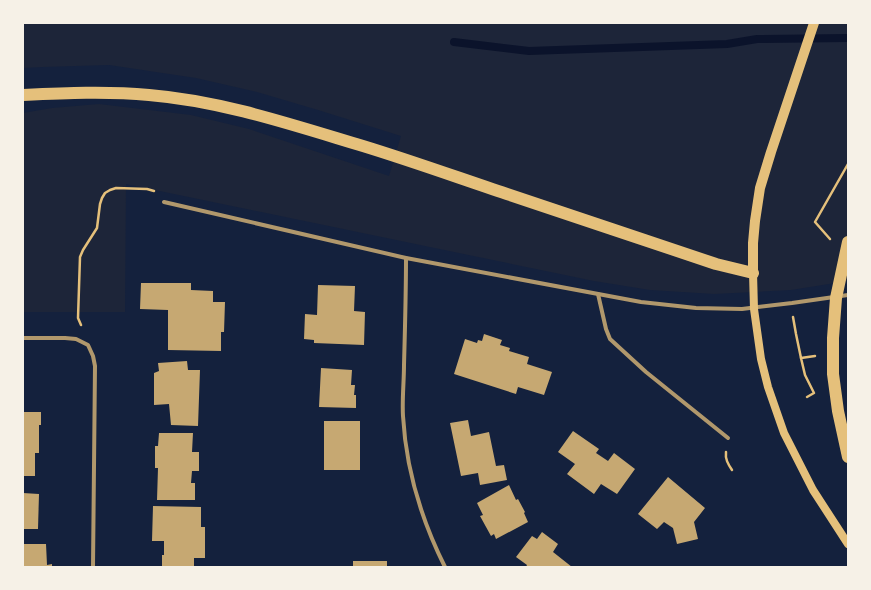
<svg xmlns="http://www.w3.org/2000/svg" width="871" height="590" font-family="'Exo 2',sans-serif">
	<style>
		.green { fill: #1d2539 }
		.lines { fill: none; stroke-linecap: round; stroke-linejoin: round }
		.stream { stroke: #0b132b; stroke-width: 8 }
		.building { fill: #c6a872 }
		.path { stroke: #e5c07b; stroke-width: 2.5 }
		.minor { stroke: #b1986c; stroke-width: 4 }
		.secondary { stroke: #e5c07b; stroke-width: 8 }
		.primary { stroke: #e5c07b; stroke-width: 10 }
		.motorway { stroke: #e5c07b; stroke-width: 12 }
	</style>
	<rect width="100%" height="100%" fill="#14213d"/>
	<path class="green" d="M 23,23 L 848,23 L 848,281 L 791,290 L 714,294 L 650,290 L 594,281 L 126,184 L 125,312 L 23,312 L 23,113 L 52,108 L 99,104 L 191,115 L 249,129 L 389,176 L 401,136 L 318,110 L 257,92 L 196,78 L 109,65 L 43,67 L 23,68 Z"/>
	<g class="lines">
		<path class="stream" d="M 454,42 L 529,51 L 727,44 L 757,39 L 848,38"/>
	</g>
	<g class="building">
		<path d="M 141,283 L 191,283 L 191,290 L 213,291 L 213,302 L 225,302 L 224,332 L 221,332 L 221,351 L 168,350 L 168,310 L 140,309 Z"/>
		<path d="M 318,285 L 355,286 L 354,311 L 365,312 L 364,345 L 314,343 L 314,340 L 304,339 L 305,314 L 317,315 Z"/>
		<path d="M 484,334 L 502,340 L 500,345 L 510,348 L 509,351 L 529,357 L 527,364 L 552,372 L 544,395 L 518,387 L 516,394 L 454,374 L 465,339 L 477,343 L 478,340 L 482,341 Z"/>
		<path d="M 187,361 L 188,370 L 200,370 L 198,426 L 171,425 L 169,404 L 154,405 L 154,373 L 159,371 L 158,363 Z"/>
		<path d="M 321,368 L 352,370 L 351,385 L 355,385 L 354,395 L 356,395 L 356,408 L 319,407 Z"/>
		<path d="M 23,412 L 41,412 L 41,425 L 39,425 L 39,453 L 35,453 L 35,476 L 23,476 Z"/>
		<path d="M 468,420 L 471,436 L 489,432 L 496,466 L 504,465 L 507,480 L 480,485 L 478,473 L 461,476 L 450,423 Z"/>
		<rect x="324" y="421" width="36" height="49"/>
		<path d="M 573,431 L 599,449 L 596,453 L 608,461 L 614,453 L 635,469 L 617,494 L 601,484 L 594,494 L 567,474 L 575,464 L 558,452 Z"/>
		<path d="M 159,433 L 193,433 L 192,452 L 199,452 L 199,471 L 192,471 L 191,483 L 195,483 L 195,500 L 157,500 L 158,468 L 155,468 L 155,446 L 158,446 Z"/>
		<path d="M 668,477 L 705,508 L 694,522 L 698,539 L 677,544 L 673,528 L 664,522 L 657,529 L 638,514 Z"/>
		<path d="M 509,485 L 516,500 L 518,499 L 525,512 L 524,513 L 528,522 L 496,539 L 494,534 L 491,536 L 480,516 L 483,515 L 477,503 Z"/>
		<path d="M 23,493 L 39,494 L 38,529 L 23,529 Z"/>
		<path d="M 153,506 L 201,507 L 201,527 L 205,527 L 205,558 L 194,558 L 194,567 L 162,567 L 162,555 L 164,555 L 164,541 L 152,541 Z"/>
		<path d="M 542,532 L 558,544 L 553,552 L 572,567 L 526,567 L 527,565 L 516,557 L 532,536 L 537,539 Z"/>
		<path d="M 23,544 L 46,544 L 47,565 L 52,564 L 52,567 L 23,567 Z"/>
		<rect x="353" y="561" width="34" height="6"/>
	</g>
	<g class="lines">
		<g class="path">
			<path d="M 830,239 L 815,222 L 848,164"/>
			<path d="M 793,317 L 796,334 L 801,358"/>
			<path d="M 81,325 L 78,318 L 80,257 L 83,250 L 97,228 L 100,204 L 102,198 L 105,193 L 110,190 L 116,188 L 147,189 L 154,191"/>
			<path d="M 807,397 L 814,393 L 805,375 L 801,358 L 815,356"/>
			<path d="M 726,452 C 725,459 728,464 732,470"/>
		</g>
		<g class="minor">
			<path d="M 164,202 L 406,258 L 641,302 L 696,308 L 742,309 L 792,303 L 848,295"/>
			<path d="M 406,258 C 406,294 405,329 404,365 C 404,382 402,399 403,416 C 406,470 421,519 445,567"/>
			<path d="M 598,294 L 606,329 L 610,339 L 646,372 L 728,438"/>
			<path d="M 23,338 L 65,338 L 76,339 L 88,345 L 93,356 L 95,366 L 93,567"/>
		</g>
		<path class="secondary" d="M 753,273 L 754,309 L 761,359 L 768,387 L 784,433 L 813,490 L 848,544"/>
		<path class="primary" d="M 753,273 L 753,243 L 755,221 L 760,188 L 771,152 L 814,23"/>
		<g class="motorway">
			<path d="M 23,95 C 65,93 107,91 149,95 C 222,101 293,125 363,146 C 412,161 459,178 507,194 C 577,217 646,241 716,264 L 753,273"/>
			<path d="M 848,242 L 836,298 L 833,338 L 833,374 L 838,411 L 848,457"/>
		</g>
	</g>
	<rect width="871" height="590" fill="none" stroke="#f6f1e7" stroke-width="48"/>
</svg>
